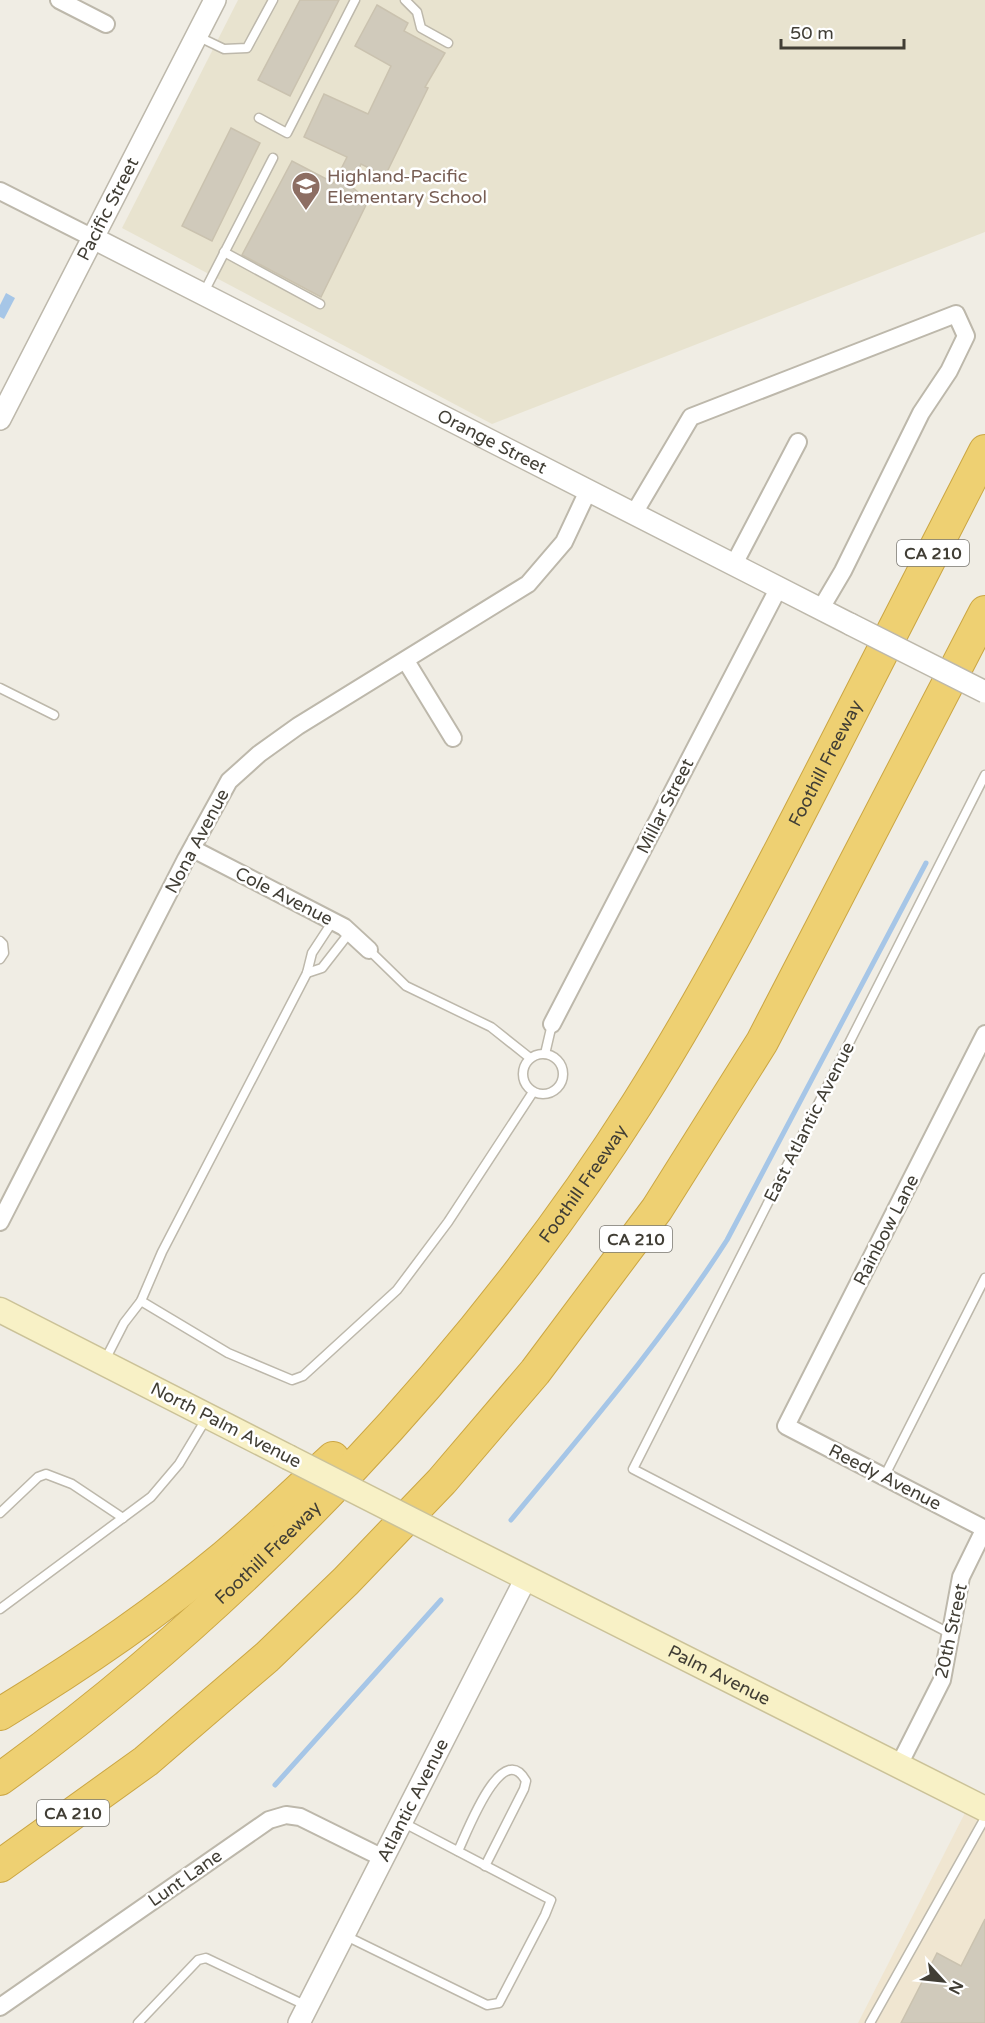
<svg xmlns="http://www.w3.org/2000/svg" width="985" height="2023" font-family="'Varela Round',sans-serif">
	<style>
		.commercial { fill: #f0e6d1 }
		.education { fill: #e8e3cf }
		.water { fill: #a6c6e7 }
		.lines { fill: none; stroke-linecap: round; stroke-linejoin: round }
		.stream { stroke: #a6c6e7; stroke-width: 5 }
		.building { fill: #d0cabb; stroke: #cac2af; stroke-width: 1.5 }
		.service-casing { stroke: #bdb8ab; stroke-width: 11 }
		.minor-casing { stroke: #bdb8ab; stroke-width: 20 }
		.tertiary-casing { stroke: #bdb8ab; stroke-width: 24 }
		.secondary-casing { stroke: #cbc298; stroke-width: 27 }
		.motorway-casing { stroke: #cba643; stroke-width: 34 }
		.service { stroke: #fff; stroke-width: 8 }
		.minor { stroke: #fff; stroke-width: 16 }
		.tertiary { stroke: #fff; stroke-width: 21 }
		.secondary { stroke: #f8f1c6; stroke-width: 24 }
		.motorway { stroke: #eed072; stroke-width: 32 }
		.tertiary-bridge-casing { stroke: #bdb8ab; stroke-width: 24; stroke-linecap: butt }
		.secondary-bridge-casing { stroke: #cbc298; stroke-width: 27; stroke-linecap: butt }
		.tertiary-bridge { stroke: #fff; stroke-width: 21 }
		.secondary-bridge { stroke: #f8f1c6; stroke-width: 24 }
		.labels { text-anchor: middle; stroke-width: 5; stroke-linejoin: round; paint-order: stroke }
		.shield { fill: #fff; stroke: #7a7872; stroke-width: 1.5 }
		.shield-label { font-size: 16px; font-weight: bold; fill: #413e35 }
		.education-label { font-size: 18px; fill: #785e54; stroke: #fff; text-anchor: start }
		.street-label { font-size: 18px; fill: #413e35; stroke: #fff }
	</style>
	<rect width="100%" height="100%" fill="#f0ede4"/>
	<path class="commercial" d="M 967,1809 L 985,1818 L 985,2023 L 858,2023 Z"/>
	<path class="education" d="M 238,0 L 985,0 L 985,232 L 492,424 L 122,228 Z"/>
	<path class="water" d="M 6,293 L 15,298 L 4,319 L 0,317 L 0,305 Z"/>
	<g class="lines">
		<g class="stream">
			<path d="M 511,1520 C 586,1429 663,1340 727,1240 L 926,863"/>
			<path d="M 275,1785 L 441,1600"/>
		</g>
	</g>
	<g class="building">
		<path d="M 300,0 L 339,0 L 290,96 L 258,80 Z"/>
		<path d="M 377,5 L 408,23 L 404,31 L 445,53 L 425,87 L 428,88 L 385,176 L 361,164 L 351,186 L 368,201 L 321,297 L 242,255 L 292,161 L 334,183 L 347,157 L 304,137 L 324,94 L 368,114 L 391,66 L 355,46 Z"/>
		<path d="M 231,128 L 260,143 L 212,241 L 182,226 Z"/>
		<path d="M 985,1919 L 985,2023 L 901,2023 L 937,1953 L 961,1966 Z"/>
	</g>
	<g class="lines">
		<g class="service-casing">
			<g id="service">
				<path d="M 405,0 L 417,12 L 421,28 L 448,43"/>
				<path d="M 197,36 L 224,49 L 247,48 L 273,0"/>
				<path d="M 259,118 L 287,133 L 355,0"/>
				<path d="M 224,252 L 320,304"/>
				<path d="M 203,294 L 273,158"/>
				<path d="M 0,688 L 54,715"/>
				<path d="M 333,921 L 312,953 L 307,973 L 162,1252 L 141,1301 L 228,1353 L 292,1380 L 303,1376 L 397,1290 L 448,1222 L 533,1092"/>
				<path d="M 0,941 L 3,944 L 4,953 L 0,959"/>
				<path d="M 369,950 L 406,986 L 491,1027 L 530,1058"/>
				<path d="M 307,973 L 322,968 L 350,932"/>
				<circle cx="543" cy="1074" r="20"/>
				<path d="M 545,1054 L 552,1024"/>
				<path d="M 104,1362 L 124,1323 L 141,1301"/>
				<path d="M 884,1477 L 985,1278"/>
				<path d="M 0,1513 L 38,1477 L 46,1474 L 72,1484 L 123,1518"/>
				<path d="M 0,1609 L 151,1497 L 179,1464 L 206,1419"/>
				<path d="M 951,1634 L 633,1469 L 985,775"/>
				<path d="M 458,1851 C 466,1835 502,1737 526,1781 L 524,1789 L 485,1866"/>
				<path d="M 344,1935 L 487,2005 L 499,2003 L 545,1915 L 551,1900 L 402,1822"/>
				<path d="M 138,2023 L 198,1960 L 206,1958 L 307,2006"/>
				<path d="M 870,2023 L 985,1818"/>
			</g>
		</g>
		<g class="minor-casing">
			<g id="minor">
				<path d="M 59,0 L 106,24"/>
				<path d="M 0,191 L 93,238"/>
				<path d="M 633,515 L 691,417 L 956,314 L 966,336 L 949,371 L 921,413 L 843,571 L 820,610"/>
				<path d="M 733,566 L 798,442"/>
				<path d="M 406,661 L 453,738"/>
				<path d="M 193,849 L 344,927 L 369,950"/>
				<path d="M 552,1024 L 778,589"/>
				<path d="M 985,1034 L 786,1426 L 985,1529"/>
				<path d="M 0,1222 L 186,859 L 229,781 L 259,754 L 298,726 L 528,584 L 564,542 L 587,493"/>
				<path d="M 899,1765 L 942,1680 L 961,1577 L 985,1528"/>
				<path d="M 0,2007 L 269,1820 L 286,1815 L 300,1817 L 383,1858"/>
			</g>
		</g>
		<g class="tertiary-casing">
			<g id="tertiary">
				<path id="s1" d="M 93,238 L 850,624"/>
				<path id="s2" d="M 0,419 L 215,0"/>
				<path id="s3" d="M 299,2023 L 526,1578"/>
			</g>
		</g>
		<g class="secondary-casing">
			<g id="secondary">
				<path d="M 0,1310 L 288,1457"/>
				<path id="s4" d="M 453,1541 L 985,1809"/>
			</g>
		</g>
		<g class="motorway-casing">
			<g id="motorway">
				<path d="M 0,1714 C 79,1666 154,1615 225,1556 C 262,1525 297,1491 333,1458"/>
				<path id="s5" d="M 0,1779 C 245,1602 475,1359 637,1104 C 708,992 768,875 828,758 C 880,656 933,553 985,451"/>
				<path d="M 0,1866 L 146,1761 L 267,1657 L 346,1581 L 442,1481 L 535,1372 L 657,1209 L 762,1042 L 985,612"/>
			</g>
		</g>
		<use href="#service" class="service"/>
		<use href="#minor" class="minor"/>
		<use href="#tertiary" class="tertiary"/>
		<use href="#secondary" class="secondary"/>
		<use href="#motorway" class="motorway"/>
		<g class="tertiary-bridge-casing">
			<path id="tertiary-bridge" d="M 850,624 L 985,692"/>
		</g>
		<g class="secondary-bridge-casing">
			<path id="secondary-bridge" d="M 288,1457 L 453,1541"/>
		</g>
		<use href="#tertiary-bridge" class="tertiary-bridge"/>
		<use href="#secondary-bridge" class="secondary-bridge"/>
	</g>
	<defs>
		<g id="school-pin" transform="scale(1.5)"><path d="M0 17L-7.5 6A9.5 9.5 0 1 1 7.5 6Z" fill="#8d6e63" stroke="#fff"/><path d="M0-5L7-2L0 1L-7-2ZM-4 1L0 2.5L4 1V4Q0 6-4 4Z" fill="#fff"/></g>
	</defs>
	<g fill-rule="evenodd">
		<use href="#school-pin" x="306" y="186"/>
	</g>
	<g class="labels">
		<g class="shield">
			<rect x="897" y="540" width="72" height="26" rx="4.5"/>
			<rect x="600" y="1226" width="72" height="26" rx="4.5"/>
			<rect x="37" y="1800" width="72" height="26" rx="4.5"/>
		</g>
		<g class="shield-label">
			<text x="933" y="559">CA 210</text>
			<text x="636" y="1245">CA 210</text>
			<text x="73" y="1819">CA 210</text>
		</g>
		<g class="education-label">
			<text x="327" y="182">Highland-Pacific<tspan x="327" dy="21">Elementary School</tspan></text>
		</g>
		<g class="street-label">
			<text dy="6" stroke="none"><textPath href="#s2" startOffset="236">Pacific Street</textPath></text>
			<text dy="6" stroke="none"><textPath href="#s1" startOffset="448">Orange Street</textPath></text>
			<text dy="6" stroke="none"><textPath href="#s5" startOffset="1323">Foothill Freeway</textPath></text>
			<text transform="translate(665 806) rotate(-63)" y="6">Millar Street</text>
			<text transform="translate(197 841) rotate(-62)" y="6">Nona Avenue</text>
			<text transform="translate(284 896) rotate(27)" y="6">Cole Avenue</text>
			<text transform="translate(809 1122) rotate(-63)" y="6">East Atlantic Avenue</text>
			<text dy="6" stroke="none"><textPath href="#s5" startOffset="837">Foothill Freeway</textPath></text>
			<text transform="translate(886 1230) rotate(-63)" y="6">Rainbow Lane</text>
			<text transform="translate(226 1425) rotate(27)" y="6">North Palm Avenue</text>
			<text transform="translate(885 1477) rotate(27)" y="6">Reedy Avenue</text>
			<text dy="6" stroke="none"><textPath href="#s5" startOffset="351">Foothill Freeway</textPath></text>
			<text transform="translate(951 1631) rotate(-78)" y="6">20th Street</text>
			<text dy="6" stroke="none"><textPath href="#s4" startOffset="298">Palm Avenue</textPath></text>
			<text dy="6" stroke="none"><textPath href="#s3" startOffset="250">Atlantic Avenue</textPath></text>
			<text transform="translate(185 1878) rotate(-35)" y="6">Lunt Lane</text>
		</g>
	</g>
	<g transform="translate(943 1981) rotate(117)" stroke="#ffffff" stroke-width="4.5" paint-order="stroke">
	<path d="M0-4.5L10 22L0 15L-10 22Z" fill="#413e35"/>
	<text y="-9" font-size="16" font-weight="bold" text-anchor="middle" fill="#413e35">N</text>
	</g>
	<path d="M781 39v9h123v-9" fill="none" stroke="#413e35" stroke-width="3"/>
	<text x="790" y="39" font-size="18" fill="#413e35" stroke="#ffffff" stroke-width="4.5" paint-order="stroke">50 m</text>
</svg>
